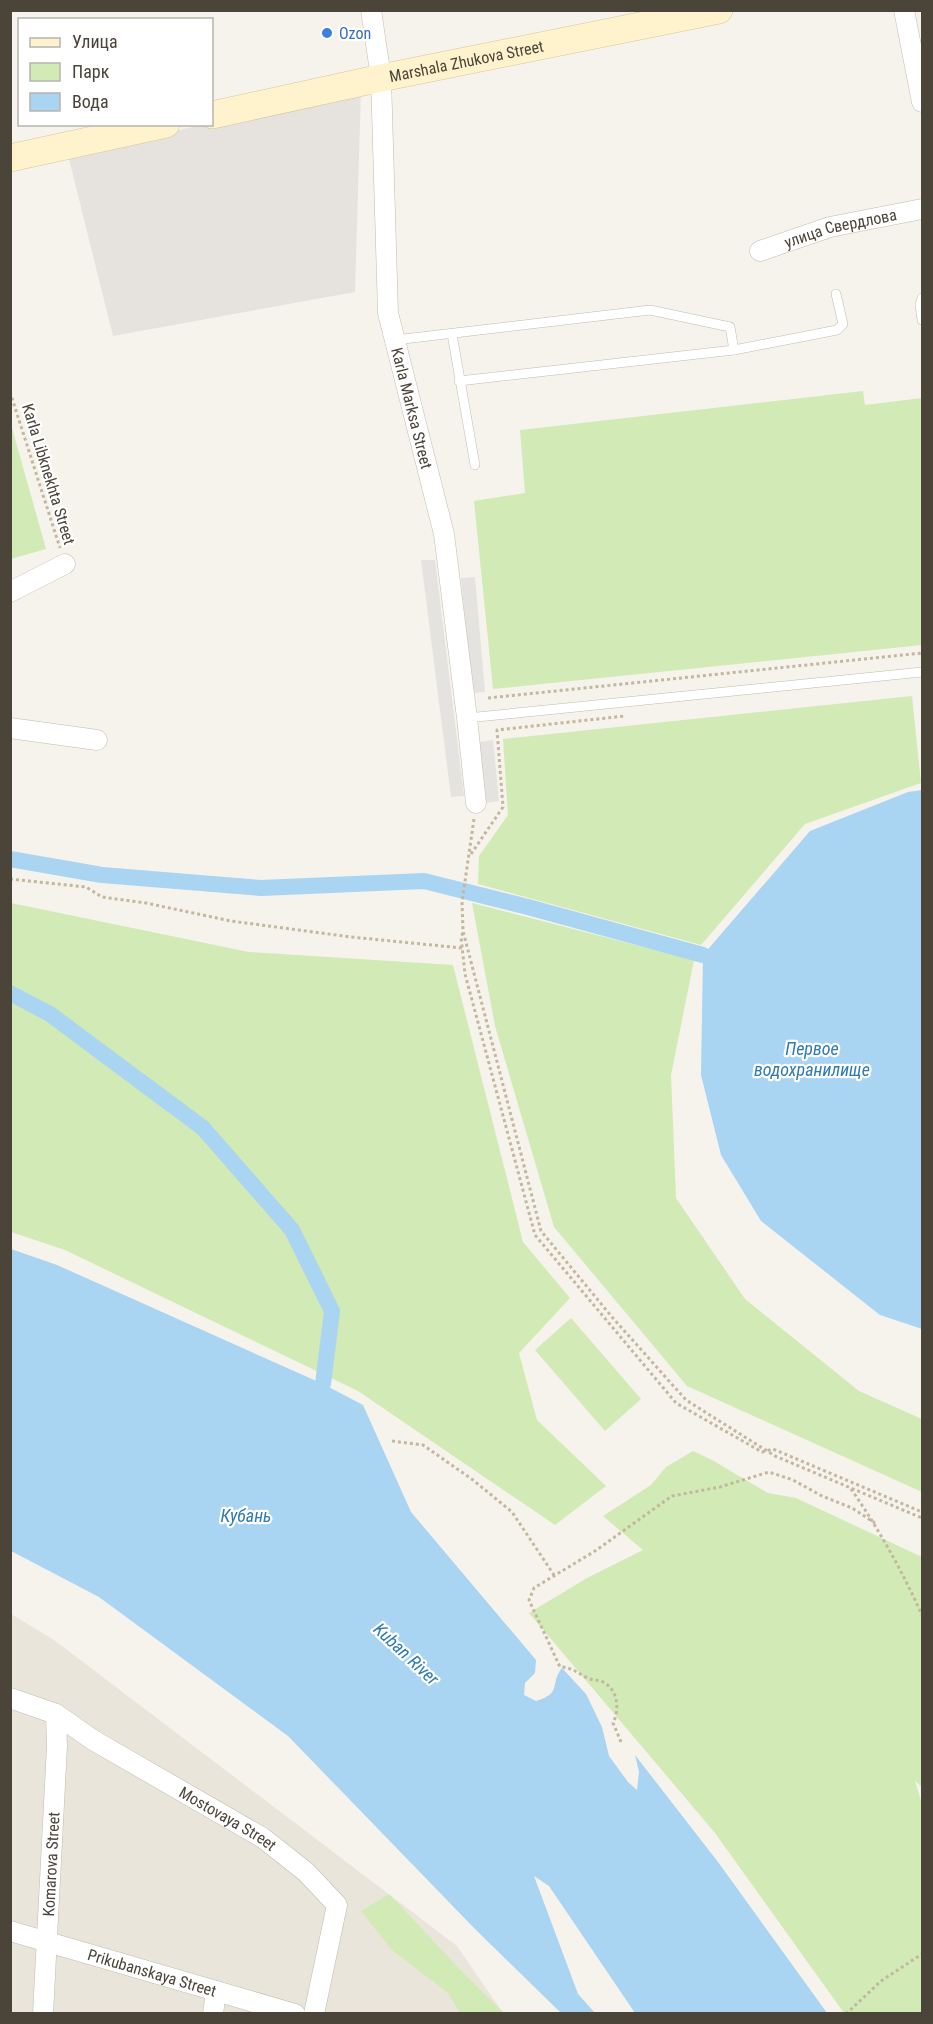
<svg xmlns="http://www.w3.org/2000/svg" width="933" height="2024" font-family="'Roboto Condensed',sans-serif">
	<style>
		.residential { fill: #eae5da }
		.industrial { fill: #e6e2dd }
		.green { fill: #d2eab5 }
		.parking { fill: #e5e3e0 }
		.water { fill: #a9d4f2 }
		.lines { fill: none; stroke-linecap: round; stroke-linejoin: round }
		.canal { stroke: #a9d4f2; stroke-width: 16 }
		.lane-casing { stroke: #c2bbae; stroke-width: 10 }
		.street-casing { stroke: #c2bbae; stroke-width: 21 }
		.secondary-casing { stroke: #d6c79b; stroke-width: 28 }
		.path { stroke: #c4b79f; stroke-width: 3; stroke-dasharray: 3 3; stroke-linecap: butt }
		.lane { stroke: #fff; stroke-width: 9 }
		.street { stroke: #fff; stroke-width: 20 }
		.secondary { stroke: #fff3cd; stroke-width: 27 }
		.shop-dot { fill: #3f7fe0; stroke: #fff; stroke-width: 2 }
		.labels { text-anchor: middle; stroke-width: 4.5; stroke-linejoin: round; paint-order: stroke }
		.shop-label { font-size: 16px; fill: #366cbe; stroke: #fff; text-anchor: start }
		.street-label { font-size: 16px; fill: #4b4439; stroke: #fff }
		.water-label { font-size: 18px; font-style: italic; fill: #2e7ab2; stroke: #fff }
	</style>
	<rect width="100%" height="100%" fill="#f6f3ec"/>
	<path class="residential" d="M 11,1614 L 54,1640 L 457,1946 L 503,2013 L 11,2014 Z"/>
	<path class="industrial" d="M 361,89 L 355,292 L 113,336 L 68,155 Z"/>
	<g class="green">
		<path d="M 863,391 L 865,405 L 922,398 L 922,645 L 493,689 L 474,501 L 525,493 L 520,430 Z"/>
		<path d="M 10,421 L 46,549 L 11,559 L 10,559 Z"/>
		<path d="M 912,696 L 921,783 L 805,824 L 701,945 L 478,884 L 479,856 L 508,815 L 503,739 Z"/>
		<path d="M 11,903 L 249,952 L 453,965 L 523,1242 L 570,1298 L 519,1353 L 537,1420 L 606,1486 L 555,1525 L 358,1391 L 65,1250 L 11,1232 Z"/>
		<path d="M 472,903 L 694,960 L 671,1075 L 676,1198 L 745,1299 L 859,1391 L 922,1419 L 922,1492 L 687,1386 L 554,1227 L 495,1026 Z"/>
		<path d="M 571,1318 L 641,1399 L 605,1431 L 535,1350 Z"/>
		<path d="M 693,1451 L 712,1460 L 768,1493 L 796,1498 L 922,1557 L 922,1787 L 915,1781 L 922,1804 L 922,2013 L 844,2013 L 715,1833 L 529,1613 L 587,1578 L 643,1550 L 603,1516 L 651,1485 L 666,1467 Z"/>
		<path d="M 389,1894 L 453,1962 L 504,2013 L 460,2013 L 448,1993 L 392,1950 L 361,1911 Z"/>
	</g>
	<g class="parking">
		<path d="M 421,560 L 435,560 L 464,796 L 451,797 Z"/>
		<path d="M 475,577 L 485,692 L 472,693 L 461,578 Z"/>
		<path d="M 493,740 L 499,801 L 486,803 L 479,742 Z"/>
	</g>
	<g class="water">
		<path d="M 922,790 L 922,1329 L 880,1315 L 761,1221 L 721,1155 L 701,1075 L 703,955 L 810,831 L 908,792 Z"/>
		<path d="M 11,1249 L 57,1265 L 323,1384 L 363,1405 L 411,1512 L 536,1660 L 535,1673 L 525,1683 L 524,1695 L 536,1701 C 563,1693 549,1684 562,1668 L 586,1694 L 602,1727 L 609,1756 L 628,1782 L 637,1790 L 639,1772 L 635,1755 L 718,1862 L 827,2013 L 635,2013 L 549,1886 L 534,1876 L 578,1994 L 595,2013 L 561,2013 L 475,1929 L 288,1736 L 99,1597 L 11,1551 Z"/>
	</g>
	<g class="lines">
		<g class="canal">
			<path d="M 10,859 L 102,875 L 261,888 L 424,881 L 528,907 L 703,955"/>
			<path d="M 10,993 L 50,1014 L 203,1128 L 292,1230 L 332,1311 L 323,1384"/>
		</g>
		<g class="lane-casing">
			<g id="lane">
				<path d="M 922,298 L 920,305 L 922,320"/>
				<path d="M 452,334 L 475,465"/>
				<path d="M 395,340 L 650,310 L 730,327 L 734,350"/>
				<path d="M 459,381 L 734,350 L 837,330 L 843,324 L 836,294"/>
				<path d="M 467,718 L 922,672"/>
			</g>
		</g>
		<g class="street-casing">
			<g id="street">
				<path id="s1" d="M 371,10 L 381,78 L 388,313 L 444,534 L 467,718 L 476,803"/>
				<path d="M 904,10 L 922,102"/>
				<path id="s2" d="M 760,251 L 830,227 L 922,209"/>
				<path d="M 10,592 L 65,564"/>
				<path d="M 10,728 L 97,740"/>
				<path id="s3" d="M 10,1698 L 56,1714 L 93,1740 L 263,1838 L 306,1872 L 337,1905 L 314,2014"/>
				<path id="s4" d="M 10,1931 L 295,2014"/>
				<path id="s5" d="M 43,2014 L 57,1746 L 56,1714"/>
				<path d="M 213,2014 L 216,1991"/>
			</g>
		</g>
		<g class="secondary-casing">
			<g id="secondary">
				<path id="s6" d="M 212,115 L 381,78 L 719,10"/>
				<path d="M 10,158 L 166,124"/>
			</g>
		</g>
		<g class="path">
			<path d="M 10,392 L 60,548"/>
			<path d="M 488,698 L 922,653"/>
			<path d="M 474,819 L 462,902 L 463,931 L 541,1231 L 612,1317 L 686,1400 L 775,1456 L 922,1518"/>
			<path d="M 471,854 L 503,807 L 497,730 L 625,716"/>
			<path d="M 10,879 L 86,887 L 102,897 L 146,903 L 231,921 L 351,937 L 462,948"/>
			<path d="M 463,933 L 461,937 L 465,974 L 535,1235 L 676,1403 L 762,1452 L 773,1449 L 922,1512"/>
			<path d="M 392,1441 L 423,1445 L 473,1480 L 512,1512 L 554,1575"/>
			<path d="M 851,1489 C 879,1529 902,1571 922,1615"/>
			<path d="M 621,1742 L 613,1723 C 620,1709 618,1688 601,1681 C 596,1680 592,1680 587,1678 C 578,1673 571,1667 560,1667 L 529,1600 L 534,1588 L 595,1551 L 672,1496 L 720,1487 L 769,1472 L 793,1480 L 822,1496 L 852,1508 L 875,1523"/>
			<path d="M 846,2014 L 881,1981 L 922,1954"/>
		</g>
		<use href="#lane" class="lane"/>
		<use href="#street" class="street"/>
		<use href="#secondary" class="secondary"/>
	</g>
	<circle class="shop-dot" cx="327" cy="33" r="6"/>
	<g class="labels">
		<g class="shop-label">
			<text x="339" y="39">Ozon</text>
		</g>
		<g class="street-label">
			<text dy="6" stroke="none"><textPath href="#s6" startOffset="260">Marshala Zhukova Street</textPath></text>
			<text dy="6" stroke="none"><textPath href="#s2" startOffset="84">улица Свердлова</textPath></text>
			<text dy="6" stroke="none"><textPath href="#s1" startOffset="402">Karla Marksa Street</textPath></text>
			<text transform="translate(49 474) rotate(73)" y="6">Karla Libknekhta Street</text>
			<text dy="6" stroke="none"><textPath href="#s3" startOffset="250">Mostovaya Street</textPath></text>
			<text dy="6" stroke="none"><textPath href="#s5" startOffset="150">Komarova Street</textPath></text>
			<text dy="6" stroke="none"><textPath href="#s4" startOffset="148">Prikubanskaya Street</textPath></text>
		</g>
		<g class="water-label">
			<text x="812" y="1055">Первое<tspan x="812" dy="21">водохранилище</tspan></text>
			<text x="246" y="1522">Кубань</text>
			<text transform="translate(406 1654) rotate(43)" y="6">Kuban River</text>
		</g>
	</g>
	<rect width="933" height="2024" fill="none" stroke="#4b4439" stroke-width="24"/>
	<rect x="18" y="18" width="195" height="108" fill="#ffffff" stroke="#b7b4b0" stroke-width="1.5"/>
	<rect x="30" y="38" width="30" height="9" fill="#fff3cd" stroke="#b7b4b0" stroke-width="1.5"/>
	<text x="72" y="48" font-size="18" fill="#4b4439">Улица</text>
	<rect x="30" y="63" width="30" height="18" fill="#d2eab5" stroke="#b7b4b0" stroke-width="1.5"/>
	<text x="72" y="78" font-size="18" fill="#4b4439">Парк</text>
	<rect x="30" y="93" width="30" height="18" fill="#a9d4f2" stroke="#b7b4b0" stroke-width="1.5"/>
	<text x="72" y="108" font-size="18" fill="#4b4439">Вода</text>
</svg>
